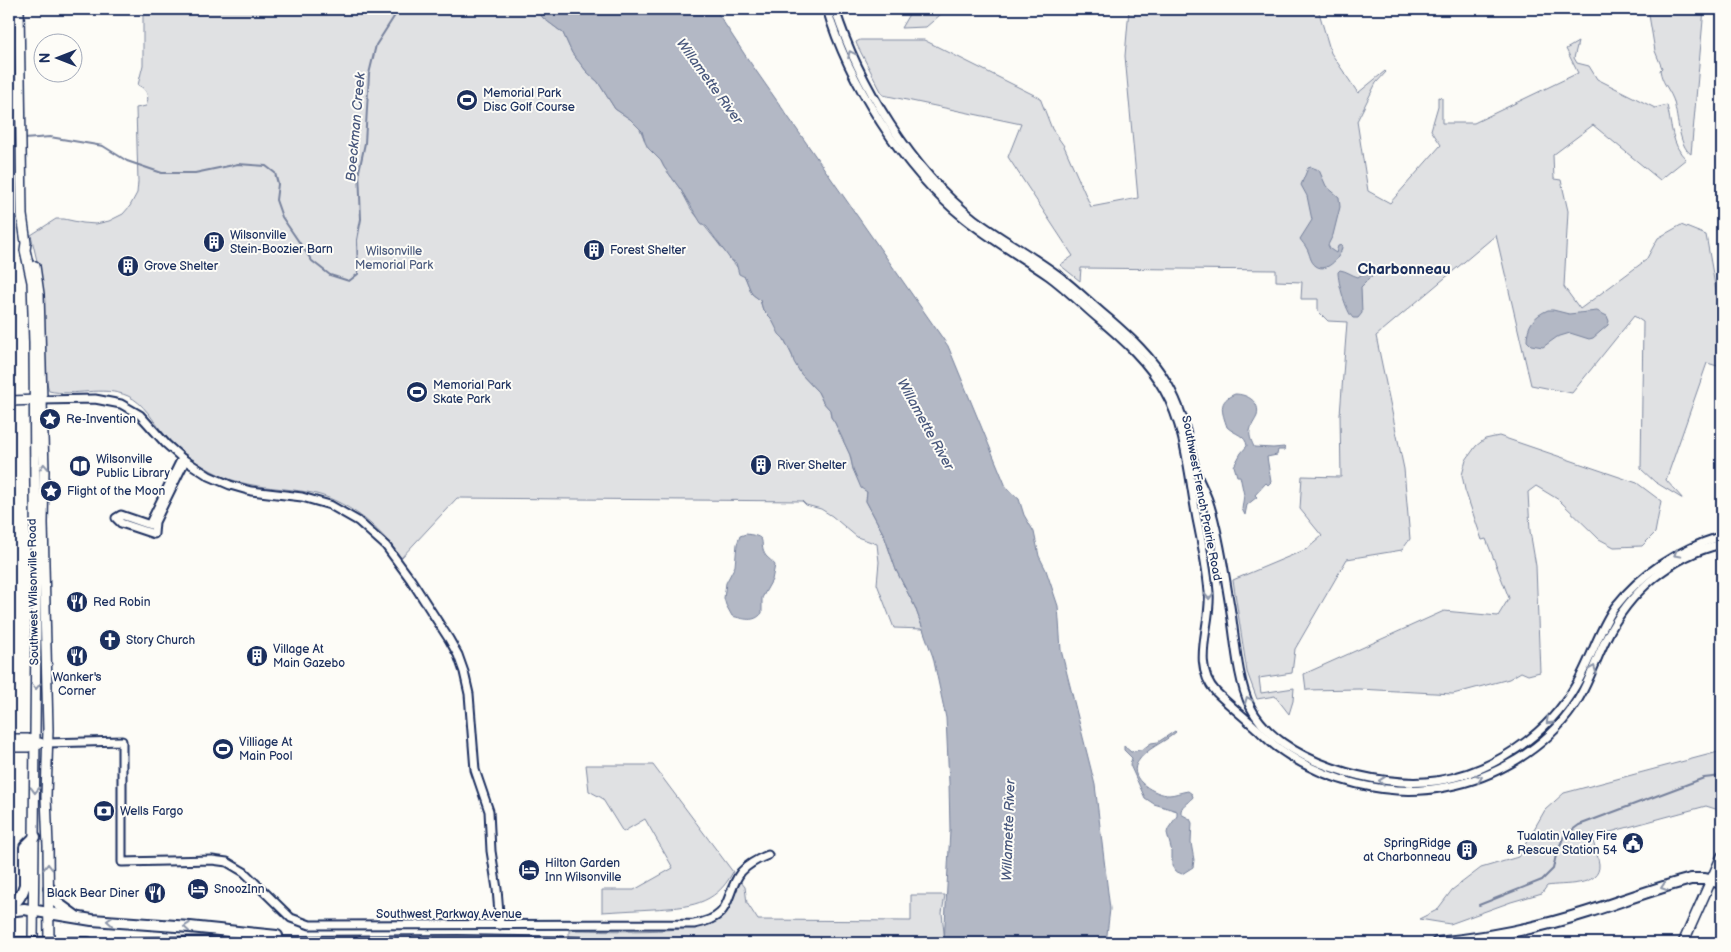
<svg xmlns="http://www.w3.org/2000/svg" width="1731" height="952" font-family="'Balsamiq Sans',sans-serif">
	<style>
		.green { fill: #e0e1e3; stroke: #7e88a0 }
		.water { fill: #b3b8c5; stroke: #76819c }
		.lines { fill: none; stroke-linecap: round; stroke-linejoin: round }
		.stream { stroke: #76819c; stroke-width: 2 }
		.minor-casing { stroke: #1b2f5e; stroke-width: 11 }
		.major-casing { stroke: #1b2f5e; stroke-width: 12 }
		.highway-casing { stroke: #1b2f5e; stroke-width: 14 }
		.minor { stroke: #fdfcf7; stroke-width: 7 }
		.major { stroke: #fdfcf7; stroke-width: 9 }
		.highway { stroke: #fdfcf7; stroke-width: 10 }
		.highway-bridge-casing { stroke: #1b2f5e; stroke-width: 14; stroke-linecap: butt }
		.highway-bridge { stroke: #fdfcf7; stroke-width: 10 }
		.oneway { stroke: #8c96aa }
		.labels { text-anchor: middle; stroke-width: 4; stroke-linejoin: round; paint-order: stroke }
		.poi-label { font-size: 12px; fill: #1b2f5e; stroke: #fdfcf7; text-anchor: start }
		.park-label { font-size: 12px; fill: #4c5c7f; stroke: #fdfcf7 }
		.street-label { font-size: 12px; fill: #1b2f5e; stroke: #fdfcf7 }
		.water-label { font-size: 14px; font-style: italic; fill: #49587d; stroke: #fdfcf7 }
		.quarter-label { font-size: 15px; font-weight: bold; fill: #1b2f5e; stroke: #fdfcf7 }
	</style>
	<rect width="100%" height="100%" fill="#fdfcf7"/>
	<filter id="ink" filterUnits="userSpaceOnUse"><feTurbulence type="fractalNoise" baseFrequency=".02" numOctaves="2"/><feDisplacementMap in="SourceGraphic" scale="10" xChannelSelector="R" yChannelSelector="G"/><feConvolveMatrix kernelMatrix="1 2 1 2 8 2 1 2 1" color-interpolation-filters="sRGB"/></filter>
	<g filter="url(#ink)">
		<g class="green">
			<path d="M 143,9 L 537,9 L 543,18 L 563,33 L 572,53 L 587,72 L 598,82 L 615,109 L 630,119 L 640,129 L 648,148 L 661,161 L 664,167 L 681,190 L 691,209 L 745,277 L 752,294 L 760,300 L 763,310 L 771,318 L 784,339 L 801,374 L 818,392 L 823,402 L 830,410 L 831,417 L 835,423 L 850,455 L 853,469 L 859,482 L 867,492 L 866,501 L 884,535 L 896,570 L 915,607 L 923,629 L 894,628 L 877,584 L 879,562 L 877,544 L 857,537 L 832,516 L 821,509 L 806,505 L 802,501 L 457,498 L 401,558 C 380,527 345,498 307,492 C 272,486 245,489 212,471 C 194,462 177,449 164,434 C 153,421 144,403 128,396 C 103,385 74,397 49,391 L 43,367 L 40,274 L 31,235 L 56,219 L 64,219 L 83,223 L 96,224 L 109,221 L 123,214 L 130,206 L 137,193 L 138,182 L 136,108 L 146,106 C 150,97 147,89 138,85 L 143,65 Z"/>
			<path d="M 912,9 L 947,9 L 926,27 L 901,28 Z"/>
			<path d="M 1129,9 L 1318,9 L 1331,53 L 1358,93 L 1385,71 L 1386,72 L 1376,83 L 1357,121 L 1368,191 L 1390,203 L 1441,145 L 1431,130 L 1438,106 L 1438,97 L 1442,98 L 1442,123 L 1474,123 L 1578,73 L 1566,49 L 1578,42 L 1574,58 L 1577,63 L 1589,66 L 1597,79 L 1655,108 L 1667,105 C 1671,122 1672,147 1686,159 L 1660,180 L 1593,125 L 1553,155 L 1554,179 L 1561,180 L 1568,211 L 1564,287 L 1580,309 L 1646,260 L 1658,238 L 1681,225 L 1706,235 L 1721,319 L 1718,339 L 1721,367 L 1707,363 L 1666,480 L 1683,499 L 1655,482 L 1641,469 L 1643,322 L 1634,316 L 1572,393 L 1531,385 L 1496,235 L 1376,336 L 1404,469 L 1410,539 L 1402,550 L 1347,559 L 1295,649 L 1292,673 L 1259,678 L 1261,693 L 1294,688 L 1293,701 L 1289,714 L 1275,696 L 1257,699 L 1247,672 L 1233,580 L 1307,549 L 1322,536 L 1300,509 L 1302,476 L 1341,477 L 1340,415 L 1347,322 L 1328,321 L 1318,311 L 1318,299 L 1301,299 L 1302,282 L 1276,281 L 1276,270 L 1081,268 L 1080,281 L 1060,265 L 1073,256 L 1008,157 L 1021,124 L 883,95 L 857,45 L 856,42 L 860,40 L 924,40 L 1040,98 L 1052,129 L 1064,146 L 1091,207 L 1138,198 L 1125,56 Z"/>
			<path d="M 1648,9 L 1704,9 L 1691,154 C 1678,146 1678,113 1673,99 C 1668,87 1662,83 1660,70 L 1662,68 L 1655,51 Z"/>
			<path d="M 9,134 L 14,134 L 13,187 L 9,189 Z"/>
			<path d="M 1499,436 L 1637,483 L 1661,501 L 1655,533 L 1642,546 L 1614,547 L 1599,539 L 1559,500 L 1536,486 L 1528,492 L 1530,531 L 1536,566 L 1540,672 L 1528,675 L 1521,672 L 1509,679 L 1453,694 L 1359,689 L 1306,690 L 1304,674 L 1444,611 L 1498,616 L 1509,598 L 1486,539 L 1482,540 L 1465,490 L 1462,475 L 1466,460 L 1476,446 L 1485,439 Z"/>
			<path d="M 1722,751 L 1722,811 L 1706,806 L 1592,837 C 1594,846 1598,855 1599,864 C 1601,888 1562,883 1547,886 L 1542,893 L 1511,902 L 1450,924 L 1419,919 L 1437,910 L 1452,890 L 1481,868 L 1518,857 L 1545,810 L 1564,793 Z"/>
			<path d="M 586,765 L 653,765 L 733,872 C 715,906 688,907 653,909 C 636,910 619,911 602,912 L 602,890 L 634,890 L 673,868 L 645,819 L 623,832 L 602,798 L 589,791 Z"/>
			<path d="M 741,882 L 745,887 L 747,903 L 758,920 L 911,921 L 911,895 L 945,895 L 942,913 L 945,943 L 694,943 L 569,936 L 569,930 C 599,930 695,935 717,920 C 731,911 733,895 741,882 Z"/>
		</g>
		<g class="water">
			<path d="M 537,9 L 715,9 L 745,55 L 948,346 L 1007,489 L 1019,499 L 1024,515 L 1034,532 L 1039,556 L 1046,570 L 1058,606 L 1061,650 L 1095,785 L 1110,909 L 1106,943 L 944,943 L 950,830 L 949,783 L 946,718 L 933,657 L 915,607 L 896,570 L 884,535 L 866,501 L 867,492 L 861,488 L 853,469 L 850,455 L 835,423 L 831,417 L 830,410 L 823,402 L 818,392 L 801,374 L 794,362 L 792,355 L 784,339 L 779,334 L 771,318 L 763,310 L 760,300 L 752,294 L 745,277 L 739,274 L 736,263 L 730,259 L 707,227 L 701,223 L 681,190 L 664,167 L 661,161 L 648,148 L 645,142 L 642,131 L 630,119 L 615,109 L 598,82 L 587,72 L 572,53 L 563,33 L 543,18 Z"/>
			<path d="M 1311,167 L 1319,170 L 1326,186 L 1339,197 L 1340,207 L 1333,235 L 1328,245 L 1330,249 L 1336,253 L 1338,246 L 1342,245 C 1343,255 1327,274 1316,266 C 1310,262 1310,254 1307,249 C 1305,245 1302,242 1300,239 L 1312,220 L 1307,196 L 1301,185 L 1308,168 Z"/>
			<path d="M 1369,269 L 1372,273 L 1372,276 L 1361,287 L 1362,313 L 1358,318 L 1353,318 C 1346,312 1338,282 1338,272 L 1340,270 C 1347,271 1351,275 1358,277 Z"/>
			<path d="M 1548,310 L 1553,310 L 1569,314 L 1597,311 L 1607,316 L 1609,321 L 1608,325 L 1593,338 L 1589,339 L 1570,333 L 1557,337 L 1543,347 L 1531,345 L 1527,341 C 1527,325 1534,316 1548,310 Z"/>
			<path d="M 1235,394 C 1247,394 1261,402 1257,416 C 1255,421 1251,425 1250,431 C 1249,437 1252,442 1254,447 L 1273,448 L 1284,447 L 1285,448 L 1284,450 L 1278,450 L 1277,455 L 1267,457 L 1271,482 L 1268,485 L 1266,483 L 1255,495 L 1257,497 L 1247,505 L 1245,515 L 1242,509 L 1244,495 L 1240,476 L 1237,476 L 1234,466 L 1241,453 L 1247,446 C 1246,435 1234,434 1227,427 C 1222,412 1217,401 1235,394 Z"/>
			<path d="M 746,534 C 771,537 757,543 766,556 C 769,559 772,561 775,565 L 772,580 L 762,598 L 762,613 C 754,623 744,619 732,616 L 726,605 L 724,598 L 726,583 L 735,566 L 737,544 L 740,536 Z"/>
			<path d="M 1175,731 L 1176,732 C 1164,743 1146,748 1137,763 C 1128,780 1156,795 1169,795 C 1174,795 1181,792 1188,791 L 1192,794 L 1193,797 C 1188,804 1180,805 1181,814 L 1190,819 L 1192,823 L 1191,843 L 1194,860 L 1193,867 L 1182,874 L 1175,871 L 1172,866 L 1172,852 L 1167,833 L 1168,829 L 1177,816 L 1177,811 L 1154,804 L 1145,798 L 1130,765 L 1132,758 L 1124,750 L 1124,746 L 1131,752 L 1143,749 L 1151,743 L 1158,742 Z"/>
		</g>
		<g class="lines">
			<g class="stream">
				<path d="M 24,139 L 50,137 L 103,146 L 127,161 L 162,173 L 195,173 L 238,164 L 266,166 L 275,173 L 278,184 L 276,200 L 282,217 L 312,261 L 330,275 L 349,281 L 358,274 L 357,240 L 361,219 L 359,171 L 365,143 L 369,74 L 376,45 L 399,9"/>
				<path d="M 9,141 L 19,140"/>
				<path d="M 1479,905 L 1542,880 L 1553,869 L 1556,855 L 1564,836 L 1579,825 L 1704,778 L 1722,776"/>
			</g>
			<g class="minor-casing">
				<g id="minor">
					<path d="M 827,9 C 848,81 904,170 963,217 C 990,239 1020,256 1049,276 C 1067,289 1082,305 1099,319 C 1124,340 1148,362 1164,390 C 1186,428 1189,476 1197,519 C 1202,543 1207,568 1209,592 C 1212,625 1190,664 1216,692 C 1228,704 1242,715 1255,727 C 1262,733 1269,741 1277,747 C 1323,781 1389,798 1445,787 C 1495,778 1545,749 1574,706 C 1588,686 1595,661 1606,639 C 1628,593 1671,555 1722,544"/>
					<path d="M 835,9 C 858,83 912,171 974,219 C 1001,239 1031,255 1059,276 C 1076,289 1091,304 1108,318 C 1130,337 1152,357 1167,383 C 1185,414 1187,438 1196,472 C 1200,484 1207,494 1210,506 C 1220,538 1224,572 1230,606 C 1235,636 1237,679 1250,706 C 1277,762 1378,789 1436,781 C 1492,773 1548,735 1576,685 C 1591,660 1598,631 1615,607 C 1643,571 1680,549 1722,536"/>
					<path d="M 41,400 L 95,399 L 121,404 L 140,415 L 166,444 L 183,459 L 209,476 L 230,485 L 251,491 L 302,497 L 330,505 L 358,521 L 386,546 L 411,580 L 449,639 L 458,655 L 464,672 L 469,694 L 475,770 L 489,811 L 491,851 L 497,889 L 500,925"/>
					<path d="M 183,459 L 183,465 L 155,522 L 154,534 L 121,523 L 116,518 L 121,515 L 150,525 L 151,521 L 180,462 Z"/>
					<path d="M 47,743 L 122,741 L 122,862 L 212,860 L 227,862 L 244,872 L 291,918 L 310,925 L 694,924 C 735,917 723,896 741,872 C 748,864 758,859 768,855"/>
				</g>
			</g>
			<g class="major-casing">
				<g id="major">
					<path d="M 19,9 L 22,215 L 26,243 L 25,250 L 32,282 L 34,343 L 36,631 L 33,943"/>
					<path d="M 35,266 L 39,294 L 44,471 L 43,523 L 48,730 L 46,797 L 48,846 L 49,943"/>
					<path d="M 9,401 L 39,400"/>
					<path d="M 9,739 L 28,739 L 36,743"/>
					<path d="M 9,747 L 28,747 L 40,743"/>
					<path d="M 1683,943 L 1722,856"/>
				</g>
			</g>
			<g class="highway-casing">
				<g id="highway">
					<path d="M 49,888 L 57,903 L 75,916"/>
					<path d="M 9,908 C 17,902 22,895 25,885 L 25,847 L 35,837"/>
					<path d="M 9,911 L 24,909 L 92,920 L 190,927 L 277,936"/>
					<path d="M 63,943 L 88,943"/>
					<path d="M 134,943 L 458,941 L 589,943"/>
					<path d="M 1437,943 C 1488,938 1538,928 1588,912 C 1622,901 1656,888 1691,879 L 1705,879 L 1722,883"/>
				</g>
			</g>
			<use href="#minor" class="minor"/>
			<use href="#major" class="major"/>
			<use href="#highway" class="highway"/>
			<g class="highway-bridge-casing">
				<path id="highway-bridge" d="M 15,943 L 63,943"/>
			</g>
			<use href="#highway-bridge" class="highway-bridge"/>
		</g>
		<defs><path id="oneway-chevron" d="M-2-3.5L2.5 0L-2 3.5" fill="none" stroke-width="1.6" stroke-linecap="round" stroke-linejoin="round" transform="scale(1.25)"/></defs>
		<g class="oneway">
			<use href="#oneway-chevron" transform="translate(851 54) rotate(-116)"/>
			<use href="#oneway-chevron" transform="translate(44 467) rotate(-93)"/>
			<use href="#oneway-chevron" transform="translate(1677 554) rotate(151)"/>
			<use href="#oneway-chevron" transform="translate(1209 596) rotate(87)"/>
			<use href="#oneway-chevron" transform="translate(1593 669) rotate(-68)"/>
			<use href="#oneway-chevron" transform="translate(36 686) rotate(90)"/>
			<use href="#oneway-chevron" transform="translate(1248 700) rotate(-112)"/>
			<use href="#oneway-chevron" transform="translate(1549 721) rotate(136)"/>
			<use href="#oneway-chevron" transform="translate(1479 778) rotate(-20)"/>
			<use href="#oneway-chevron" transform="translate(1382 781) rotate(-173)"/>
			<use href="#oneway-chevron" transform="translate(35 790) rotate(91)"/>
			<use href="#oneway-chevron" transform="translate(48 867) rotate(-90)"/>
			<use href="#oneway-chevron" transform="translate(1664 887) rotate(162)"/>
			<use href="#oneway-chevron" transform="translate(110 921) rotate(-175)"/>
			<use href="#oneway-chevron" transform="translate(187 927) rotate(-176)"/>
		</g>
	</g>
	<defs>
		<g id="stadium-disc" transform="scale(1.125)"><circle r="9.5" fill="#1b2f5e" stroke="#fdfcf7"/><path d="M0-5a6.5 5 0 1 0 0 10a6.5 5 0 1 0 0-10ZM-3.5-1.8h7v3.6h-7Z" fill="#fff"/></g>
		<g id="building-disc" transform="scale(1.125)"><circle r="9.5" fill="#1b2f5e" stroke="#fdfcf7"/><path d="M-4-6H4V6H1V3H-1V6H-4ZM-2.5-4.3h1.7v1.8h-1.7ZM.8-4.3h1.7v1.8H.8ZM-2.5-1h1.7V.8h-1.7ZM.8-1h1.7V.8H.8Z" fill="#fff"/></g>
		<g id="sight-disc" transform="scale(1.125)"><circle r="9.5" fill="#1b2f5e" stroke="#fdfcf7"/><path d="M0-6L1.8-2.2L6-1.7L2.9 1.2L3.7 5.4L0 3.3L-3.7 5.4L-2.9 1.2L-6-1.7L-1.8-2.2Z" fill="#fff"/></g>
		<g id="library-disc" transform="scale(1.125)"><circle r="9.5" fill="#1b2f5e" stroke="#fdfcf7"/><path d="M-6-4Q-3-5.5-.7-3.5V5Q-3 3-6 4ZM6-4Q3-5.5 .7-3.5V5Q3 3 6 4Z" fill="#fff"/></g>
		<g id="restaurant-disc" transform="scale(1.125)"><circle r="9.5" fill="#1b2f5e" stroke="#fdfcf7"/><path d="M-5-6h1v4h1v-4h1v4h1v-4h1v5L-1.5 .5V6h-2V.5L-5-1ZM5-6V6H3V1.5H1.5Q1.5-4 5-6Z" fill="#fff"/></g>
		<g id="church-disc" transform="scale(1.125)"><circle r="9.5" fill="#1b2f5e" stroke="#fdfcf7"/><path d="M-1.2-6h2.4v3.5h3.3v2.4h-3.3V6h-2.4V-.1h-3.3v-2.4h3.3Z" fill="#fff"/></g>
		<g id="bank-disc" transform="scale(1.125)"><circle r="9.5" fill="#1b2f5e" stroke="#fdfcf7"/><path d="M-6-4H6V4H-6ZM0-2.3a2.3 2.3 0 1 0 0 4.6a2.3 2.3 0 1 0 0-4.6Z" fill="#fff"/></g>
		<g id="civic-disc" transform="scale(1.125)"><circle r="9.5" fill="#1b2f5e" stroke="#fdfcf7"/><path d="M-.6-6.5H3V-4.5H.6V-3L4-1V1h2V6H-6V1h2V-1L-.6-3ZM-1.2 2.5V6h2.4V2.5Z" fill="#fff"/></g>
		<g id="hotel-disc" transform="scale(1.125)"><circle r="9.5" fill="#1b2f5e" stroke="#fdfcf7"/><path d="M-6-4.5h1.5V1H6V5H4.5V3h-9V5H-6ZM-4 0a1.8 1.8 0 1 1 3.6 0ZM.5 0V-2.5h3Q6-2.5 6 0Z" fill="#fff"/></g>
	</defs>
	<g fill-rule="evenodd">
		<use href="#stadium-disc" x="467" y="100"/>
		<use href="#building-disc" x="214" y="242"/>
		<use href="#building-disc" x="594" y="250"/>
		<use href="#building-disc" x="128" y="266"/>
		<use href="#stadium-disc" x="417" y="392"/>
		<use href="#sight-disc" x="50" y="419"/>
		<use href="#building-disc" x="761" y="465"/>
		<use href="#library-disc" x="80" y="466"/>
		<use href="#sight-disc" x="51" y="491"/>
		<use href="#restaurant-disc" x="77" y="602"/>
		<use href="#church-disc" x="110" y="640"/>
		<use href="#restaurant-disc" x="77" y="656"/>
		<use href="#building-disc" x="257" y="656"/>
		<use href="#stadium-disc" x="223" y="749"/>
		<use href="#bank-disc" x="104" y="811"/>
		<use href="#civic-disc" x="1633" y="843"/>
		<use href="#building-disc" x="1467" y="850"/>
		<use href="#hotel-disc" x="529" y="870"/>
		<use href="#hotel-disc" x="198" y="889"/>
		<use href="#restaurant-disc" x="155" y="893"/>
	</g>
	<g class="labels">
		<g class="poi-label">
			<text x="483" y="97">Memorial Park<tspan x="483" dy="14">Disc Golf Course</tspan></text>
			<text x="230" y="239">Wilsonville<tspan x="230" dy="14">Stein-Boozier Barn</tspan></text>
			<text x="610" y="254">Forest Shelter</text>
			<text x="144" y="270">Grove Shelter</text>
			<text x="433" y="389">Memorial Park<tspan x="433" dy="14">Skate Park</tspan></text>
			<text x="66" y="423">Re-Invention</text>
			<text x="96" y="463">Wilsonville<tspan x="96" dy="14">Public Library</tspan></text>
			<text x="777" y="469">River Shelter</text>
			<text x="67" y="495">Flight of the Moon</text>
			<text x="93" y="606">Red Robin</text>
			<text x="126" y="644">Story Church</text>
			<text x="273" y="653">Village At<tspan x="273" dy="14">Main Gazebo</tspan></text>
			<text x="77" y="681" text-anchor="middle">Wanker's<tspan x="77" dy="14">Corner</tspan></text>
			<text x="239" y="746">Villiage At<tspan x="239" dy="14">Main Pool</tspan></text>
			<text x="120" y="815">Wells Fargo</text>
			<text x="1617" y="840" text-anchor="end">Tualatin Valley Fire<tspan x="1617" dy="14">&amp; Rescue Station 54</tspan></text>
			<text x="1451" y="847" text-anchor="end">SpringRidge<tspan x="1451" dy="14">at Charbonneau</tspan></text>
			<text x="545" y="867">Hilton Garden<tspan x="545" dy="14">Inn Wilsonville</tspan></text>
			<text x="214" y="893">SnoozInn</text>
			<text x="139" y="897" text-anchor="end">Black Bear Diner</text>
		</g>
		<g class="park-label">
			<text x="394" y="255">Wilsonville<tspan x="394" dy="14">Memorial Park</tspan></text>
		</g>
		<g class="street-label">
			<text transform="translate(1202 498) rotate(79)" y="4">Southwest French Prairie Road</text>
			<text transform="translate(33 592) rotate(-91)" y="4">Southwest Wilsonville Road</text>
			<text x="449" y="918">Southwest Parkway Avenue</text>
		</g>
		<g class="water-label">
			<text transform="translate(710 81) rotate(54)" y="5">Willamette River</text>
			<text transform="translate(355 127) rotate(-85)" y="5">Boeckman Creek</text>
			<text transform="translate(926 424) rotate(61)" y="5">Willamette River</text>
			<text transform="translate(1008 830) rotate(-88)" y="5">Willamette River</text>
		</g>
		<g class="quarter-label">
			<text x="1404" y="274">Charbonneau</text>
		</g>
	</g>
	<rect width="1731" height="952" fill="none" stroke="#fdfcf7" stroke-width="30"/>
	<rect x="15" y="15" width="1701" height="922" fill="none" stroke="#1b2f5e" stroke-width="2" filter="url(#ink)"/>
	<g transform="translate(58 58) rotate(270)"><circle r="24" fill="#fdfcf7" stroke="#a3aaba"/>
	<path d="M0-4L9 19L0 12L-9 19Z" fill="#1b2f5e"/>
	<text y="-8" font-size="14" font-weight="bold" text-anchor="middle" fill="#1b2f5e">N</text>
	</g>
</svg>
